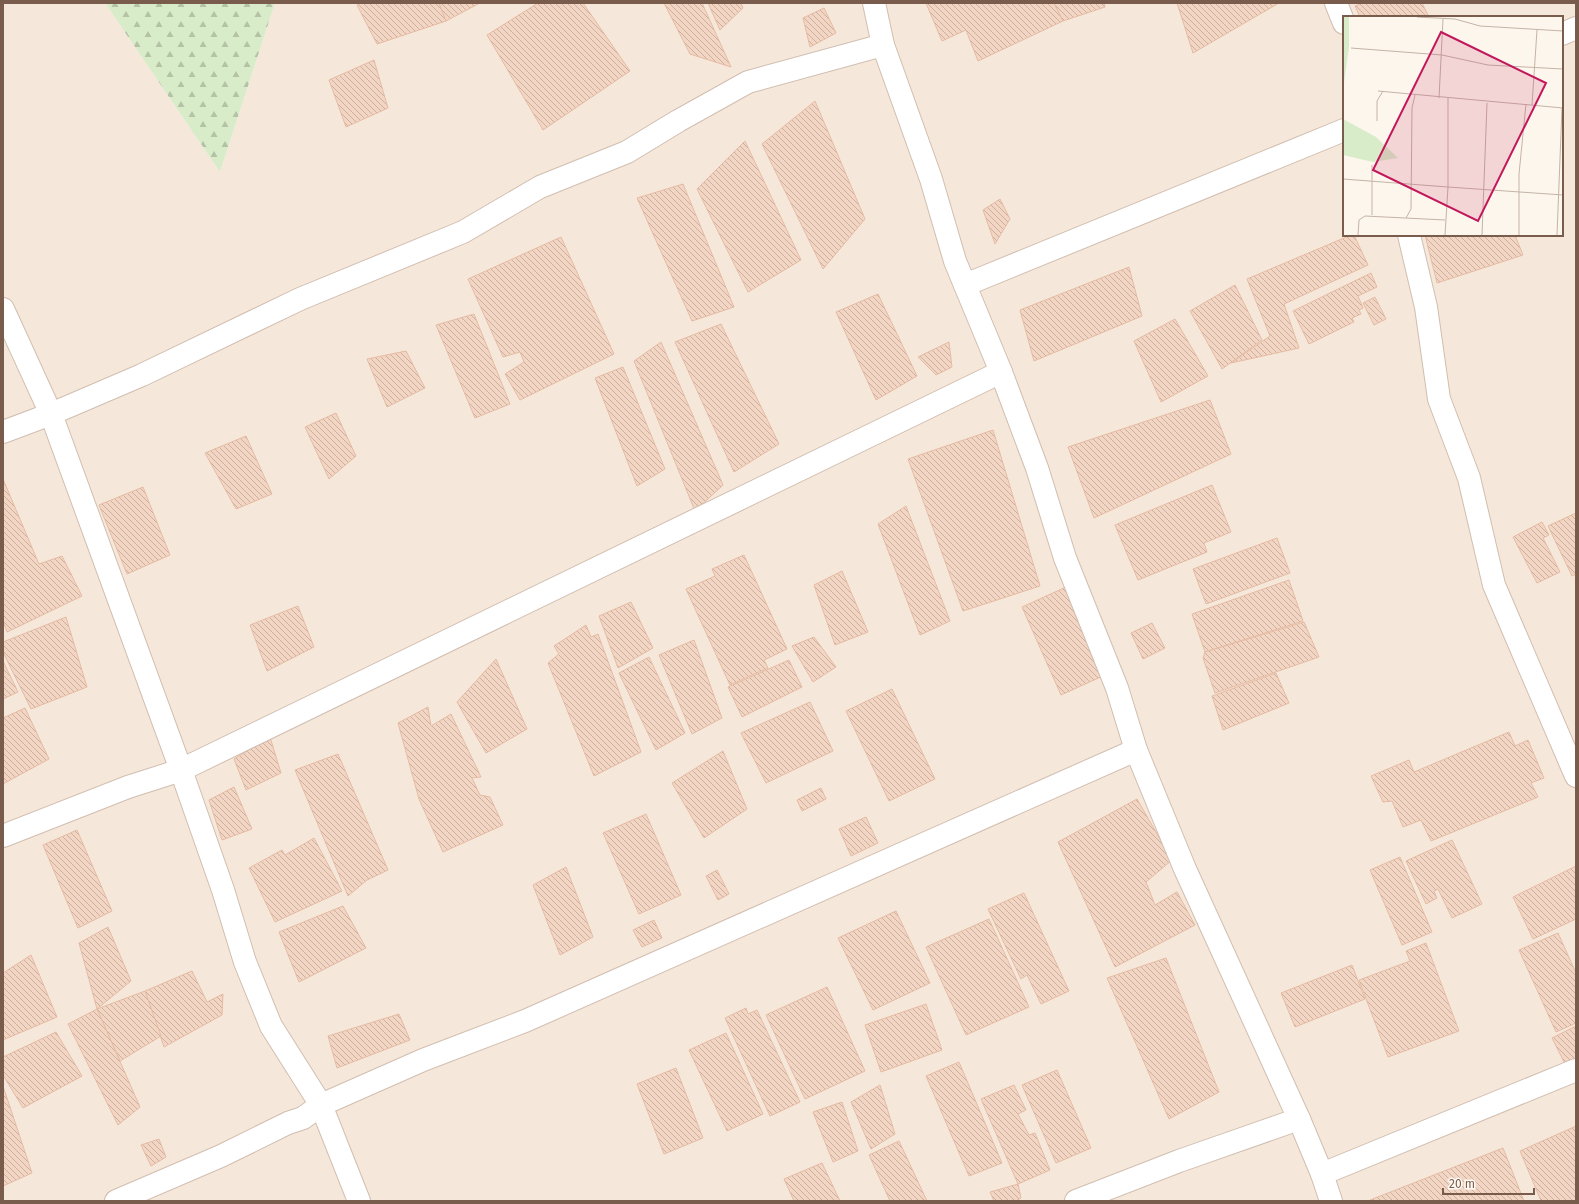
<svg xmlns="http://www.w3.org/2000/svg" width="1579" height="1204" font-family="'Fira Sans',sans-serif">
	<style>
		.residential { fill: #f5e8da; fill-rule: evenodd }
		.forest { fill: url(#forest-firs) }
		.building { fill: url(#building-back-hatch); stroke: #e6bba3 }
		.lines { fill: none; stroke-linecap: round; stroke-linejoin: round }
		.minor-casing { stroke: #d1beb0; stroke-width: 24 }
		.minor { stroke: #fff; stroke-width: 22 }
		.inset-road { fill: none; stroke: #c5b3a7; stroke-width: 1 }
		.view { fill: #c2185b; fill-opacity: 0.15; stroke: #c2185b; stroke-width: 2 }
		.inset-edge { fill: none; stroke: #7a5c4d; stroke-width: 2 }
	</style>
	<defs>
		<pattern id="forest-firs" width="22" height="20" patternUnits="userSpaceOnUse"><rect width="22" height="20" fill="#d8ecc9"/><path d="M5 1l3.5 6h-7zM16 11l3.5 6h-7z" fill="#b4c2a5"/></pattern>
		<pattern id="building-back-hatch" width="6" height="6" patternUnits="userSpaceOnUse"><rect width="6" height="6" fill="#f3d5c3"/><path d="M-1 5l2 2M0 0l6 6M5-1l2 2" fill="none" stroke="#cab0a1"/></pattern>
	</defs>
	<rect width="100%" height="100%" fill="#fdf6ec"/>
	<path class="residential" d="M 3,3 L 105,3 L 220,172 L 275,3 L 1576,3 L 1576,1201 L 3,1201 ZM 1344,17 L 1562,17 L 1562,235 L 1344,235 Z"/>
	<path class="forest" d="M 105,3 L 275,3 L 220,172 Z"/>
	<g class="building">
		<path d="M 361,3 L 439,3 L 446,21 L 377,44 L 357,5 Z"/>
		<path d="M 439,3 L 480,3 L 446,21 Z"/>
		<path d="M 538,3 L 583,3 L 630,71 L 543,130 L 487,35 Z"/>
		<path d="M 664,3 L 702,3 L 731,67 L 690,54 Z"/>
		<path d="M 708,3 L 741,3 L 743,8 L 720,30 Z"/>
		<path d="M 926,3 L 1054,3 L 1063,21 L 978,61 L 966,30 L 942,41 Z"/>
		<path d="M 1054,3 L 1104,3 L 1105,7 L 1063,21 Z"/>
		<path d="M 1177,3 L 1279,3 L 1193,53 Z"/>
		<path d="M 1362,3 L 1422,3 L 1429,17 L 1360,17 L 1355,6 Z"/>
		<path d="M 824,8 L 836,33 L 810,47 L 803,18 Z"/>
		<path d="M 374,60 L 388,108 L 346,127 L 329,80 Z"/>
		<path d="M 815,101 L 865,219 L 823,269 L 762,144 Z"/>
		<path d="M 745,141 L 801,260 L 748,292 L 697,189 Z"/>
		<path d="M 683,184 L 734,307 L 692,321 L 637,198 Z"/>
		<path d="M 1000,199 L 1010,219 L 995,244 L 983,210 Z"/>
		<path d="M 1351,235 L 1354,235 L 1368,265 L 1284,304 L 1299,348 L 1231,363 L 1270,336 L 1247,279 Z"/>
		<path d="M 1425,235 L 1515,235 L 1523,255 L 1437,283 Z"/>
		<path d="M 561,237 L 614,354 L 520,400 L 505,374 L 524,362 L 520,352 L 503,357 L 468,279 Z"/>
		<path d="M 1129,267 L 1142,316 L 1034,361 L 1020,310 Z"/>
		<path d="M 1371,273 L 1377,287 L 1358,296 L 1363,308 L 1359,310 L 1361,314 L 1352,318 L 1354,322 L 1309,344 L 1293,311 Z"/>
		<path d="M 1235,285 L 1262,340 L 1222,369 L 1190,311 Z"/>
		<path d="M 878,294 L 917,376 L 876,400 L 836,312 Z"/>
		<path d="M 1375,297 L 1386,319 L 1374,325 L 1363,303 Z"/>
		<path d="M 474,314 L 510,404 L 475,418 L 436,325 Z"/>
		<path d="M 1175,319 L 1208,376 L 1161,402 L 1134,341 Z"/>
		<path d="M 721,324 L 779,444 L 734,472 L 675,342 Z"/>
		<path d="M 661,342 L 723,485 L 695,511 L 634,361 Z"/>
		<path d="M 949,342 L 952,367 L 936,375 L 918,357 Z"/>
		<path d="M 406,351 L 425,388 L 387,407 L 367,359 Z"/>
		<path d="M 623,367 L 665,469 L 637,486 L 595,378 Z"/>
		<path d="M 1210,400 L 1231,454 L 1094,518 L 1068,447 Z"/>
		<path d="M 336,413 L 356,456 L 329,479 L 305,427 Z"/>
		<path d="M 993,430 L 1040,586 L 963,611 L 908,459 Z"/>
		<path d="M 246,436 L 272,494 L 236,509 L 205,453 Z"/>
		<path d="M 3,479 L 39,564 L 62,556 L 82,596 L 7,632 L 3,621 Z"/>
		<path d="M 1212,485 L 1231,532 L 1204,543 L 1207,552 L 1138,580 L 1115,525 Z"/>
		<path d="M 143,487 L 170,555 L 127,574 L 99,505 Z"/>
		<path d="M 906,506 L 950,621 L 920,635 L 878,524 Z"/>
		<path d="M 1576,513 L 1576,574 L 1572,576 L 1548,526 Z"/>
		<path d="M 1542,522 L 1549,535 L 1543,538 L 1560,572 L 1537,583 L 1513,537 Z"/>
		<path d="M 1277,538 L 1290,573 L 1206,604 L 1193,569 Z"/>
		<path d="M 744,555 L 787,649 L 764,660 L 768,668 L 730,685 L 686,589 L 715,576 L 712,569 Z"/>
		<path d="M 842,571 L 868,632 L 835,645 L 814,585 Z"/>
		<path d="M 1289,580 L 1303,621 L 1205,652 L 1192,614 Z"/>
		<path d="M 1066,587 L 1105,675 L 1061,695 L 1022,607 Z"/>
		<path d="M 631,602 L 653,648 L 618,668 L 599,616 Z"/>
		<path d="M 298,606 L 314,647 L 267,671 L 250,625 Z"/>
		<path d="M 66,617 L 87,687 L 31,709 L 3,652 L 3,642 Z"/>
		<path d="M 1304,622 L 1319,657 L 1215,693 L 1203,658 L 1205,652 Z"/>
		<path d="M 1152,623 L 1165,648 L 1143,659 L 1131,633 Z"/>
		<path d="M 586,625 L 591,637 L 598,634 L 641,752 L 594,776 L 548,663 L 559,654 L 554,646 Z"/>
		<path d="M 814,637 L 836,667 L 813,682 L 792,646 Z"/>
		<path d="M 694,640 L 722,718 L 692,734 L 659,655 Z"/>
		<path d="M 649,657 L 685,733 L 656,750 L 619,673 Z"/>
		<path d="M 496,659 L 527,729 L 486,753 L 457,702 Z"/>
		<path d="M 789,660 L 802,687 L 742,717 L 728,687 Z"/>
		<path d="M 3,661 L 18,692 L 3,699 Z"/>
		<path d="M 1276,673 L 1289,703 L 1223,730 L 1212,696 Z"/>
		<path d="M 892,689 L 935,779 L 889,801 L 846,711 Z"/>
		<path d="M 810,702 L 833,751 L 766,783 L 741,733 Z"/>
		<path d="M 428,707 L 431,726 L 451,714 L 481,777 L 472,778 L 480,795 L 490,797 L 503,825 L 443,852 L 419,799 L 398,723 Z"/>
		<path d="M 25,708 L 49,759 L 3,784 L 3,718 Z"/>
		<path d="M 1509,732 L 1515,746 L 1528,740 L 1544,778 L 1531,783 L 1538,797 L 1431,841 L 1421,820 L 1403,827 L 1392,801 L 1383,802 L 1371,776 L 1409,760 L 1414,772 Z"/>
		<path d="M 270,737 L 281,773 L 246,790 L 234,759 Z"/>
		<path d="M 723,751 L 747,809 L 704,838 L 672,783 Z"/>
		<path d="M 338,754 L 388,870 L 367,880 L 348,896 L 295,770 Z"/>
		<path d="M 234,787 L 252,829 L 222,840 L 209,800 Z"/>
		<path d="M 821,788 L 826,799 L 802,811 L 797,800 Z"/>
		<path d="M 1137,799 L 1172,860 L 1146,882 L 1155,905 L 1177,892 L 1195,925 L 1115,967 L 1058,842 Z"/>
		<path d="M 646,814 L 681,895 L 639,914 L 603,833 Z"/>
		<path d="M 866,817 L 878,843 L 851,856 L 839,829 Z"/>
		<path d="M 77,830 L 112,911 L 78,928 L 43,845 Z"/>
		<path d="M 314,838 L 342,891 L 275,922 L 249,868 L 282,850 L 285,855 Z"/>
		<path d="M 1452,840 L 1482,904 L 1452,918 L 1438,889 L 1434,891 L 1437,898 L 1426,904 L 1406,861 Z"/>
		<path d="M 1400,857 L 1432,932 L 1402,945 L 1370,870 Z"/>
		<path d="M 1576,866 L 1576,919 L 1533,939 L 1513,897 Z"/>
		<path d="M 566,867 L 593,937 L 560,955 L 533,885 Z"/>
		<path d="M 717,870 L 729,894 L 718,900 L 706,876 Z"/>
		<path d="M 1024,893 L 1069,991 L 1041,1004 L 1027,975 L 1021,979 L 988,909 Z"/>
		<path d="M 343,906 L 366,948 L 299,982 L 279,932 Z"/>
		<path d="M 896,911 L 930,983 L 873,1010 L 838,938 Z"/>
		<path d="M 989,919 L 1029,1007 L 966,1035 L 926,947 Z"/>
		<path d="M 654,920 L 662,938 L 642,947 L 633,930 Z"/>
		<path d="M 108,927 L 131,981 L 97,1009 L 79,943 Z"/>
		<path d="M 1558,933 L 1576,973 L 1576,1023 L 1556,1032 L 1519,950 Z"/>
		<path d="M 1426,943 L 1459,1031 L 1388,1057 L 1359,980 L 1410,961 L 1406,951 Z"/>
		<path d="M 31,955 L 57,1017 L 3,1040 L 3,973 Z"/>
		<path d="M 1166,958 L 1219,1092 L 1169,1119 L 1107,978 Z"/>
		<path d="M 1352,965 L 1365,999 L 1295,1027 L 1281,993 Z"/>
		<path d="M 192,971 L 207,1002 L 223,994 L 222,1015 L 164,1047 L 145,991 Z"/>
		<path d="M 827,987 L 865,1071 L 805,1099 L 766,1015 Z"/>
		<path d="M 145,991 L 161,1036 L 120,1061 L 97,1009 Z"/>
		<path d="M 926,1004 L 942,1050 L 881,1072 L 865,1025 Z"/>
		<path d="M 746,1008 L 748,1014 L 757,1010 L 800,1102 L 770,1116 L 725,1018 Z"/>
		<path d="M 97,1009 L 140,1107 L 118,1125 L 68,1024 Z"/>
		<path d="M 399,1014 L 410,1040 L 337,1068 L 328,1036 Z"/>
		<path d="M 1576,1026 L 1576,1061 L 1566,1066 L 1552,1038 Z"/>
		<path d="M 56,1032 L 82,1076 L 23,1108 L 3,1075 L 3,1057 Z"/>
		<path d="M 726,1033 L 763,1114 L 727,1131 L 689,1050 Z"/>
		<path d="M 959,1062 L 1002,1163 L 969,1176 L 926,1076 Z"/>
		<path d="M 676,1068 L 703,1138 L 664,1154 L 637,1084 Z"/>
		<path d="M 1057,1070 L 1091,1148 L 1056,1163 L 1022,1085 Z"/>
		<path d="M 880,1085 L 895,1134 L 871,1149 L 851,1102 Z"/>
		<path d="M 1014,1085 L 1026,1110 L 1018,1114 L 1029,1135 L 1035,1133 L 1050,1170 L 1018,1184 L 981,1099 Z"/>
		<path d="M 3,1086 L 32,1173 L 3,1186 Z"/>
		<path d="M 842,1102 L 858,1151 L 833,1162 L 813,1112 Z"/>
		<path d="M 1576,1126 L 1576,1201 L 1541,1201 L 1520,1151 Z"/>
		<path d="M 159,1139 L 166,1157 L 151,1166 L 141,1145 Z"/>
		<path d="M 899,1141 L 927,1201 L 890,1201 L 869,1155 Z"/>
		<path d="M 1503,1148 L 1524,1201 L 1370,1201 L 1370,1200 Z"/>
		<path d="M 822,1163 L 840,1201 L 794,1201 L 784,1179 Z"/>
		<path d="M 1018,1184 L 1021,1198 L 1016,1201 L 994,1201 L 990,1192 Z"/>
	</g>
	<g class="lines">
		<g class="minor-casing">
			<g id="minor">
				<path d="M 874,3 L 883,45 L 931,179 L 955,261 L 1001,372 L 1037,468 L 1065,558 L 1117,688 L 1136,750 L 1185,869 L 1299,1119 L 1322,1174 L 1331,1201"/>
				<path d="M 1336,3 L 1344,23"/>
				<path d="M 1562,34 L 1576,28"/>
				<path d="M 1409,235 L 1426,307 L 1439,399 L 1469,478 L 1494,585 L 1576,776"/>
				<path d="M 965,285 L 1344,130"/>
				<path d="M 3,309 L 51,414 L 181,770 L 1001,372"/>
				<path d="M 3,432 L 51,414 L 142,375 L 300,299 L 463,232 L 540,187 L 627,152 L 678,121 L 748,82 L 883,45"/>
				<path d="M 3,836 L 128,787 L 181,770 L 223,890 L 245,962 L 271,1026 L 321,1105 L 359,1201"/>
				<path d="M 1322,1174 L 1576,1070"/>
				<path d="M 116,1201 L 221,1156 L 288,1123 L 303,1118 L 321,1105 L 423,1060 L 525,1021 L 1136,750"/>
				<path d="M 1076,1201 L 1179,1161 L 1299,1119"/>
			</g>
		</g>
		<use href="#minor" class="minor"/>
	</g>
	<g transform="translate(1343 16)">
		<rect width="220" height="220" fill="#fdf6ec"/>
		<path d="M 0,1 L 6,1 L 6,31 L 0,74 ZM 0,103 L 33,121 L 55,142 L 30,146 L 0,139 Z" fill="#d8ecc9"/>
		<path class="inset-road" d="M 74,1 L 112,3 L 137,10 L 220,15M 8,32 L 99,39 L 145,49 L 220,53M 35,75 L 220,92M 96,82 L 100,3M 189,89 L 194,14M 34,105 L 34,85 L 40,75M 29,149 L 29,199M 0,163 L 105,171 L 105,82M 63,202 L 68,193 L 69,92 L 72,79M 15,219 L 16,204 L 22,200 L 102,204M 102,219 L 105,171 L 220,179M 139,219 L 144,87M 176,219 L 176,158 L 183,88M 214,219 L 219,92"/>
		<path class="view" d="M 98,16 L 203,67 L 135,205 L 30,154 Z"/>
		<rect width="220" height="220" class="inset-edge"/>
	</g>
	<rect width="1579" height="1204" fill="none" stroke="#7a5c4d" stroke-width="8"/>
	<path d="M1443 1188v6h91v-6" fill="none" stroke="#7a5c4d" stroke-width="2"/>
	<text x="1449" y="1188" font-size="12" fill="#7a5c4d" stroke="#fffaf3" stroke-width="3" paint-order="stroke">20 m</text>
</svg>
